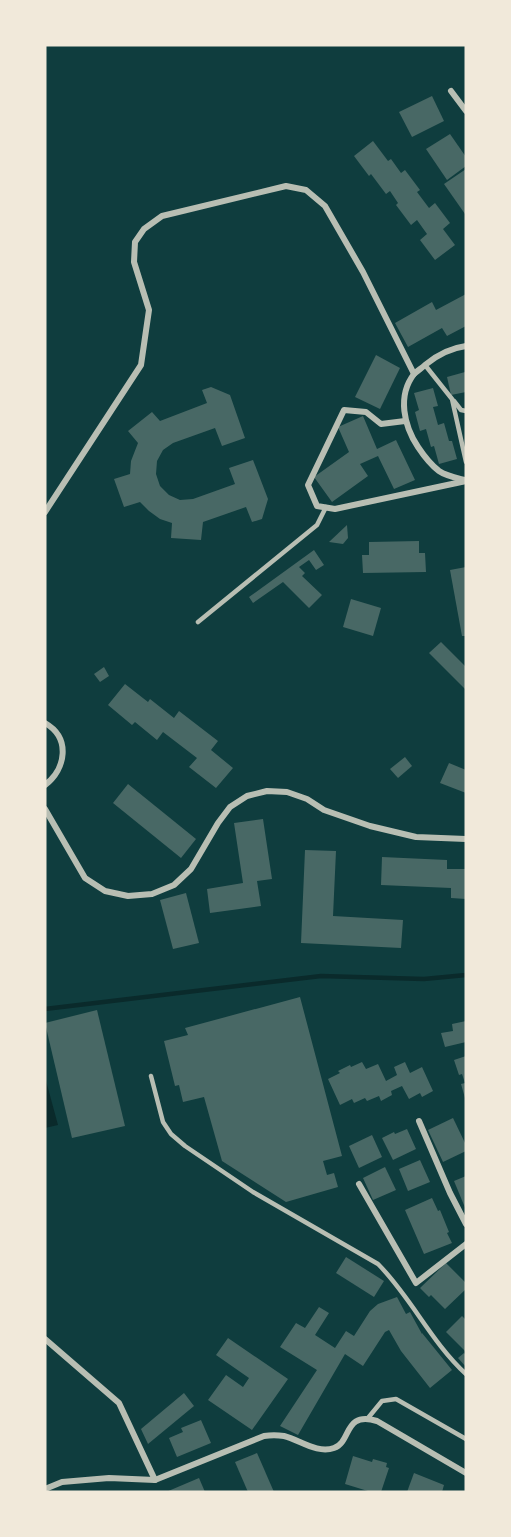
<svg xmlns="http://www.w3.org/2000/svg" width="511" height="1537" font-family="Manrope,sans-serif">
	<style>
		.water { fill: #0a2a2b }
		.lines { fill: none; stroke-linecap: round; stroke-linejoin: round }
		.stream { stroke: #0a2a2b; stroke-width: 4.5 }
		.building { fill: #486865 }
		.service { stroke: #b8beb3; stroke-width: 4.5 }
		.minor { stroke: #b8beb3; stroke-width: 6 }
	</style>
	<rect width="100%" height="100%" fill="#0f3d3e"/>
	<path class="water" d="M 45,1077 L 58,1125 L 45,1128 Z"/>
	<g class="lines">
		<path class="stream" d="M 45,1009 L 321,976 L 424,979 L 466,975"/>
	</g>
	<g class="building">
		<path d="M 432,96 L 444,121 L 412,137 L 399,112 Z"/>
		<path d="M 450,134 L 466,157 L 466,166 L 447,180 L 426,149 Z"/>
		<path d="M 373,141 L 388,161 L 391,159 L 401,173 L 405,170 L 420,190 L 417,192 L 429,208 L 435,203 L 450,223 L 443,229 L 455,245 L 435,260 L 420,240 L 427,234 L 417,220 L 411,225 L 396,205 L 398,203 L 390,191 L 386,194 L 371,174 L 369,176 L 354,156 Z"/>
		<path d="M 466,169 L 466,213 L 465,214 L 444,184 Z"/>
		<path d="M 466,294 L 466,326 L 447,336 L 442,328 L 408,347 L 395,323 L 432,302 L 436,310 Z"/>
		<path d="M 376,355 L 400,368 L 380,409 L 355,397 Z"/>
		<path d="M 465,372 L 466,392 L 451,395 L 447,377 Z"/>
		<path d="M 211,387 L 230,395 L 245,438 L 222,446 L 215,428 L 173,443 L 163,450 L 157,461 L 156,474 L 160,486 L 169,495 L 180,500 L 193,499 L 235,484 L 229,468 L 253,460 L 268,499 L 262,519 L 252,522 L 246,507 L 203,522 L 201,540 L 171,538 L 172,523 L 160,519 L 149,511 L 140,502 L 124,507 L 114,479 L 130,474 L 131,461 L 138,443 L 128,431 L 152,412 L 160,421 L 207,403 L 202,390 Z"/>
		<path d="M 433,388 L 438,406 L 433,407 L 438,425 L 444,423 L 449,441 L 452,441 L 457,459 L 439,464 L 434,446 L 431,447 L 426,429 L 420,431 L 415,412 L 419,410 L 414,393 Z"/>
		<path d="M 363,416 L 377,449 L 396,440 L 415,480 L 394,489 L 378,456 L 360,464 L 368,476 L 332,502 L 314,477 L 349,452 L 338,427 Z"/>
		<path d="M 347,525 L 348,538 L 343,544 L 329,542 Z"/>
		<path d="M 419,541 L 419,553 L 425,553 L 426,572 L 363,573 L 362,555 L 369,555 L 369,542 Z"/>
		<path d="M 314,550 L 324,565 L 316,570 L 309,560 L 299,567 L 305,573 L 302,576 L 322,595 L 309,608 L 283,582 L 253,603 L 249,597 Z"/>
		<path d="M 466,567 L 466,636 L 462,636 L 450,570 Z"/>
		<path d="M 351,599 L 381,608 L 373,636 L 343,627 Z"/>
		<path d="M 441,642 L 466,667 L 466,690 L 429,653 Z"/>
		<path d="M 104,667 L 109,676 L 100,682 L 94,674 Z"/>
		<path d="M 125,684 L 148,702 L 150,699 L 174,718 L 179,711 L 218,741 L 211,750 L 233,768 L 216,788 L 189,767 L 197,758 L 163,732 L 157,740 L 135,722 L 132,725 L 108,705 Z"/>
		<path d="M 405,757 L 412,766 L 398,778 L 390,769 Z"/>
		<path d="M 449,763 L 466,770 L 466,793 L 440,783 Z"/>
		<path d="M 128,784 L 196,839 L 181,858 L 113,803 Z"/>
		<path d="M 263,819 L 272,879 L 257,881 L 261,906 L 210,913 L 207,889 L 243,883 L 234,823 Z"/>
		<path d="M 305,850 L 336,851 L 333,916 L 403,920 L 401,948 L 301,943 Z"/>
		<path d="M 382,857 L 447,860 L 447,869 L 466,869 L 466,899 L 451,898 L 451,888 L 381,885 Z"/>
		<path d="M 186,893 L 199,943 L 173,949 L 160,900 Z"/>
		<path d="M 300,997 L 342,1156 L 323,1161 L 327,1175 L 334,1173 L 338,1187 L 286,1202 L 222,1161 L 204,1097 L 183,1102 L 179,1085 L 175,1086 L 164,1041 L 188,1035 L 185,1028 Z"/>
		<path d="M 97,1010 L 125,1126 L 72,1138 L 45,1023 Z"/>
		<path d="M 466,1021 L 466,1042 L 445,1047 L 441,1033 L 453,1031 L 452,1024 Z"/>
		<path d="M 466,1056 L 466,1098 L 465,1098 L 461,1084 L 465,1083 L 462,1074 L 459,1075 L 454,1060 Z"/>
		<path d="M 362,1062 L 366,1069 L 378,1064 L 386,1081 L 397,1075 L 394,1067 L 405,1062 L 410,1073 L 422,1067 L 433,1091 L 422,1097 L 420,1093 L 409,1099 L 402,1086 L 391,1091 L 392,1095 L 381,1101 L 379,1096 L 367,1101 L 365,1098 L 354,1103 L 352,1099 L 340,1105 L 328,1079 L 340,1073 L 338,1071 L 350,1065 L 351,1067 Z"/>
		<path d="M 453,1118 L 466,1145 L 466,1151 L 443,1162 L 428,1130 Z"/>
		<path d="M 407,1129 L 416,1149 L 393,1160 L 382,1138 L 394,1132 L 395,1134 Z"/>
		<path d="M 372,1135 L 382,1157 L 359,1168 L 349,1146 Z"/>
		<path d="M 420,1160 L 430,1182 L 408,1191 L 399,1169 Z"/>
		<path d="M 385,1167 L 396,1190 L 373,1200 L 363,1178 Z"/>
		<path d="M 466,1176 L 466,1210 L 454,1181 Z"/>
		<path d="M 432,1198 L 438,1211 L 440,1210 L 449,1232 L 447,1233 L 452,1243 L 424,1254 L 405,1210 Z"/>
		<path d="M 346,1257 L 384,1281 L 374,1297 L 336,1273 Z"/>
		<path d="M 446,1263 L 466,1283 L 466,1289 L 445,1309 L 431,1295 L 429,1297 L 420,1288 Z"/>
		<path d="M 397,1297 L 406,1314 L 410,1312 L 422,1334 L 422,1333 L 452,1370 L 430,1388 L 401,1351 L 389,1330 L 385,1332 L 363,1366 L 345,1354 L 298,1435 L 280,1426 L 317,1370 L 280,1347 L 296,1323 L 305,1328 L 319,1307 L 329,1313 L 315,1335 L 335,1348 L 346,1331 L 354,1336 L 370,1311 L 378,1304 Z"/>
		<path d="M 462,1316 L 466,1320 L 466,1350 L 465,1351 L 446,1332 Z"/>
		<path d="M 228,1338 L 288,1379 L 252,1430 L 208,1400 L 226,1375 L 243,1387 L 249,1378 L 216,1355 Z"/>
		<path d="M 464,1353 L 466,1355 L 466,1367 L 458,1358 Z"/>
		<path d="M 184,1393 L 194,1406 L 148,1444 L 141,1429 Z"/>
		<path d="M 201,1420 L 211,1443 L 177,1457 L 169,1438 L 183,1432 L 181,1428 Z"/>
		<path d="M 257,1453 L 274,1492 L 248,1492 L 235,1462 Z"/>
		<path d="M 353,1456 L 372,1462 L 373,1459 L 387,1463 L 386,1467 L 389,1468 L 381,1492 L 371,1492 L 345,1484 Z"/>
		<path d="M 414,1473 L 444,1485 L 442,1492 L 407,1492 Z"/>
		<path d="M 199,1478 L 205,1492 L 166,1492 Z"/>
	</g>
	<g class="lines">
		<g class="service">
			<path d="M 425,365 L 452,399 L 466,462"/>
			<path d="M 454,401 L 461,410 L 466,411"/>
			<path d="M 198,622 L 317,525 L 326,507"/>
			<path d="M 151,1076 L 163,1122 L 171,1134 L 185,1146 L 253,1192 L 378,1264 C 411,1297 431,1342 466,1374"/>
			<path d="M 368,1418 L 382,1401 L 396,1399 L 466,1439"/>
		</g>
		<g class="minor">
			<path d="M 451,91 L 466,111"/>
			<path d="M 405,421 L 381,424 L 366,412 L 344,410 L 308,485 L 317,506 L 335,509 L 466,481"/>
			<path d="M 465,480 C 457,478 446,476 439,471 C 431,465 424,456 418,447 C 404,426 397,396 414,374 C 417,371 422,368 425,365 C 437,355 451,348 466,346"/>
			<path d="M 45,512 L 141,365 L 149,310 L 134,262 L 135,242 L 144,229 L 162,216 L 286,186 L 306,190 L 325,206 L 363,272 L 414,374"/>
			<path d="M 45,723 C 71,738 66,769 45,785"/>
			<path d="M 45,809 L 85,878 L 105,891 L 128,896 L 152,894 L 174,885 L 191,869 L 218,823 L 230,807 L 247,796 L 267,791 L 287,792 L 307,799 L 324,810 L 370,826 L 416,837 L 466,839"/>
			<path d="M 419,1121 L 450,1193 L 466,1224"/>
			<path d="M 359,1184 L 416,1283 L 466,1244"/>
			<path d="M 45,1339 L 119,1403 L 155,1480"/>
			<path d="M 45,1489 L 62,1482 L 109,1478 L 155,1480 L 264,1436 C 271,1435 277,1435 284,1436 C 300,1440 317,1454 334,1448 C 352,1442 343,1411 377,1421 L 466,1473"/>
		</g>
	</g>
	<rect width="511" height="1537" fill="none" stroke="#f1e9da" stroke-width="93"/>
</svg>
